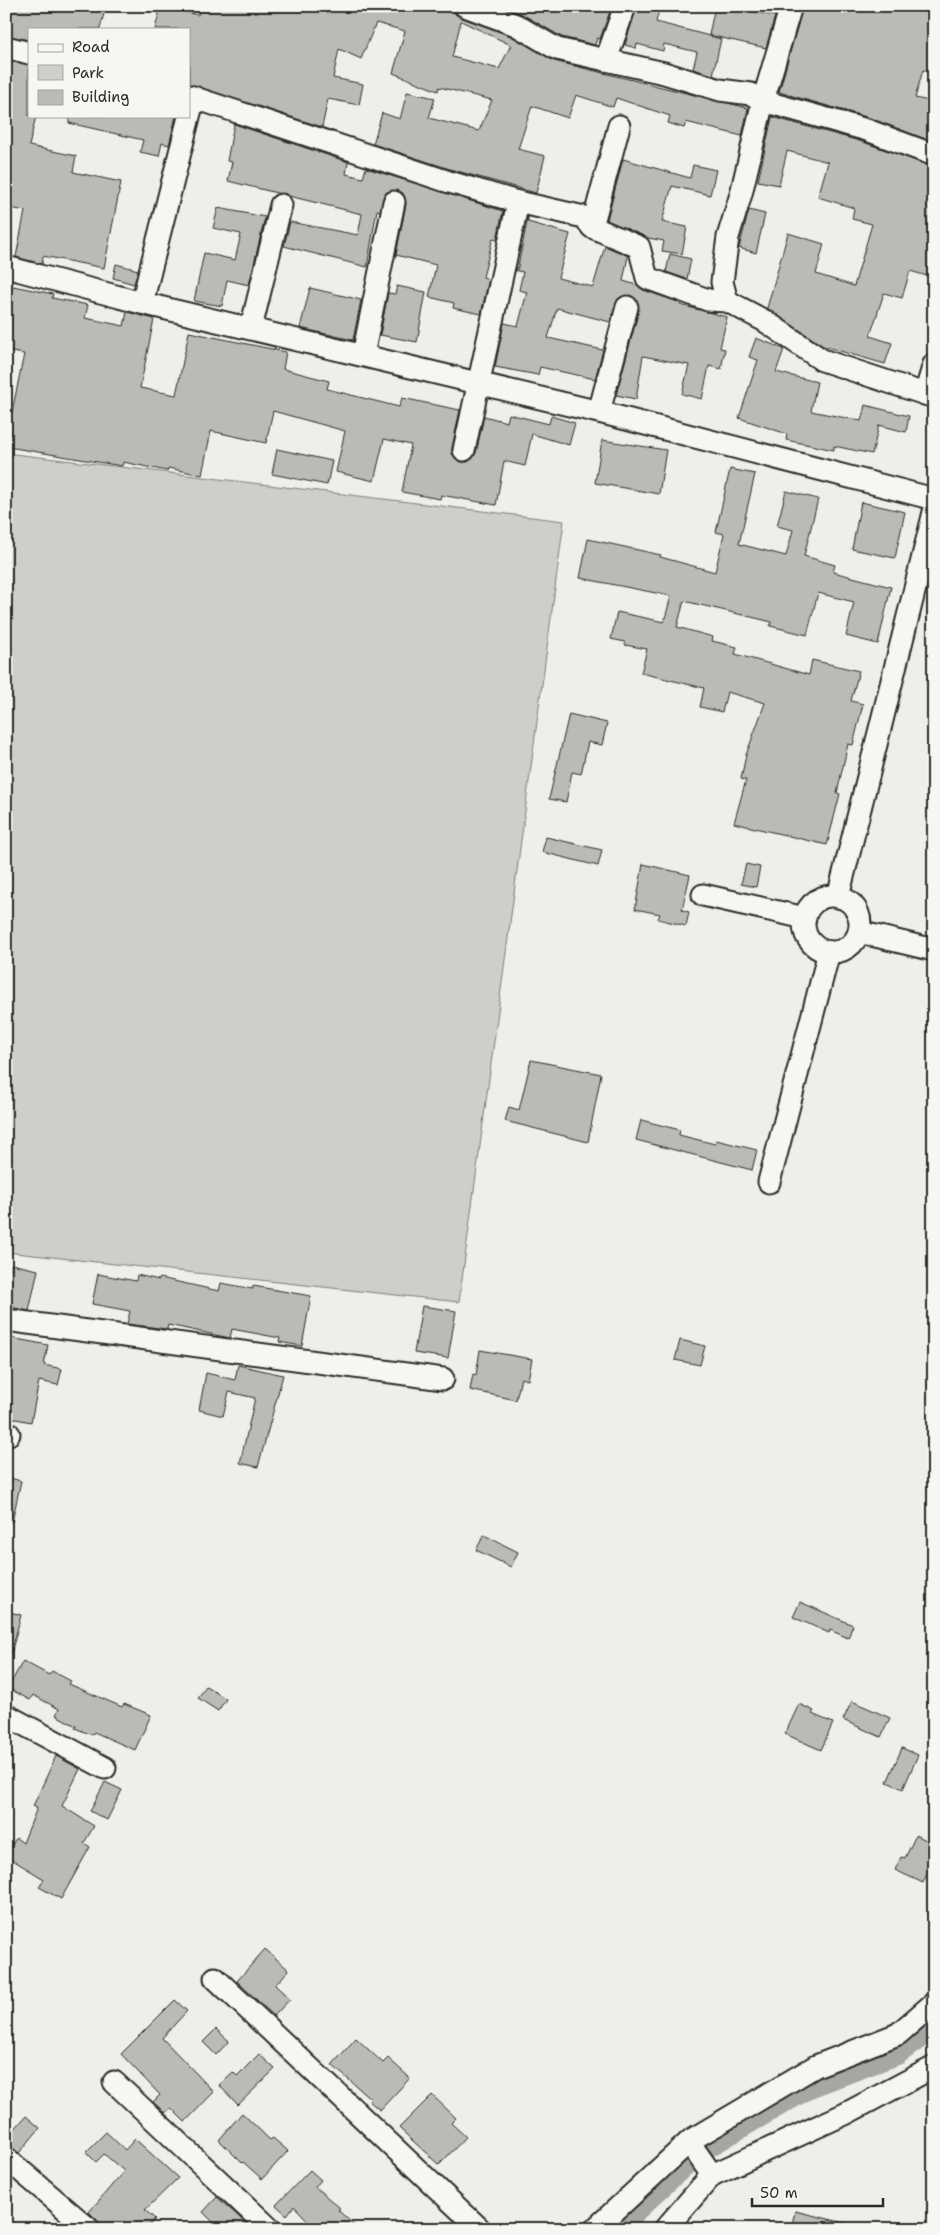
<svg xmlns="http://www.w3.org/2000/svg" width="940" height="2235" font-family="'Shantell Sans',sans-serif">
	<style>
		.green { fill: #cececa; stroke: #7c7c7a }
		.lines { fill: none; stroke-linecap: round; stroke-linejoin: round }
		.canal { stroke: #a6a6a3; stroke-width: 19 }
		.building { fill: #babab7; stroke: #2b2b2b; fill-rule: evenodd }
		.minor-casing { stroke: #2b2b2b; stroke-width: 25 }
		.minor { stroke: #f6f6f2; stroke-width: 21 }
	</style>
	<rect width="100%" height="100%" fill="#eeeeea"/>
	<filter id="ink" filterUnits="userSpaceOnUse"><feTurbulence type="fractalNoise" baseFrequency=".02" numOctaves="2"/><feDisplacementMap in="SourceGraphic" scale="10" xChannelSelector="R" yChannelSelector="G"/><feConvolveMatrix kernelMatrix="1 2 1 2 8 2 1 2 1" color-interpolation-filters="sRGB"/></filter>
	<g filter="url(#ink)">
		<path class="green" d="M 6,453 L 564,521 L 459,1302 L 6,1252 Z"/>
		<g class="lines">
			<path class="canal" d="M 618,2229 L 700,2153 L 813,2087 L 898,2055 L 934,2029"/>
		</g>
		<g class="building">
			<path d="M 6,6 L 106,6 L 100,29 L 29,29 L 29,40 L 6,35 Z"/>
			<path d="M 161,6 L 198,15 L 200,6 L 453,6 L 455,14 L 460,17 L 511,36 L 554,61 L 748,108 L 742,136 L 686,122 L 684,128 L 668,123 L 670,116 L 616,98 L 613,107 L 576,95 L 568,118 L 532,106 L 518,149 L 545,156 L 536,193 L 450,169 L 373,144 L 382,113 L 400,119 L 407,92 L 435,98 L 429,118 L 479,131 L 492,100 L 439,87 L 438,91 L 393,73 L 405,31 L 376,23 L 361,59 L 339,49 L 333,78 L 363,84 L 359,105 L 328,99 L 322,127 L 189,84 L 189,29 L 155,29 ZM 461,21 L 511,45 L 499,69 L 452,57 Z"/>
			<path d="M 501,6 L 612,6 L 600,39 L 597,38 L 595,45 L 562,37 L 522,14 Z"/>
			<path d="M 637,6 L 660,6 L 656,22 L 721,39 L 713,75 L 693,69 L 697,52 L 664,44 L 663,51 L 637,44 L 636,48 L 625,45 Z"/>
			<path d="M 715,6 L 741,6 L 740,9 L 775,16 L 766,48 L 709,35 Z"/>
			<path d="M 803,6 L 913,6 L 934,12 L 934,73 L 923,70 L 915,98 L 934,102 L 934,116 L 928,140 L 870,118 L 779,92 Z"/>
			<path d="M 6,60 L 29,65 L 29,116 L 36,116 L 29,146 L 76,156 L 73,172 L 121,182 L 104,268 L 43,256 L 42,264 L 16,257 L 25,211 L 6,207 Z"/>
			<path d="M 69,116 L 176,116 L 169,145 L 162,143 L 159,156 L 140,152 L 143,140 L 69,123 Z"/>
			<path d="M 772,117 L 863,142 L 934,167 L 934,278 L 910,271 L 902,298 L 884,293 L 870,336 L 892,343 L 885,364 L 823,346 L 767,308 L 788,233 L 824,244 L 816,274 L 854,286 L 872,224 L 852,219 L 854,208 L 818,197 L 828,162 L 787,151 L 779,185 L 758,181 Z"/>
			<path d="M 234,124 L 348,162 L 346,174 L 363,178 L 366,168 L 503,211 L 497,239 L 493,238 L 483,277 L 489,279 L 481,314 L 453,308 L 454,303 L 429,297 L 436,265 L 396,255 L 406,204 L 403,193 L 397,190 L 385,193 L 380,211 L 377,210 L 367,267 L 284,246 L 290,222 L 358,235 L 362,214 L 228,181 L 232,162 L 227,161 Z"/>
			<path d="M 623,159 L 690,178 L 693,165 L 716,170 L 710,195 L 672,186 L 662,222 L 687,227 L 682,254 L 662,251 L 664,241 L 648,238 L 607,220 Z"/>
			<path d="M 218,208 L 265,217 L 249,285 L 227,280 L 222,306 L 194,301 L 204,253 L 235,260 L 241,234 L 213,228 Z"/>
			<path d="M 749,210 L 765,214 L 756,253 L 739,248 Z"/>
			<path d="M 528,217 L 528,222 L 570,234 L 558,278 L 593,287 L 605,246 L 628,256 L 623,281 L 637,285 L 643,290 L 681,303 L 680,305 L 727,317 L 720,348 L 725,349 L 721,369 L 709,366 L 702,399 L 682,394 L 689,365 L 643,356 L 636,399 L 616,395 L 639,310 L 636,299 L 630,295 L 618,299 L 610,322 L 557,308 L 548,338 L 603,350 L 595,379 L 540,367 L 538,375 L 495,367 L 504,323 L 518,326 L 527,292 L 519,290 L 523,272 L 517,271 Z"/>
			<path d="M 670,254 L 691,259 L 687,279 L 666,272 Z"/>
			<path d="M 116,264 L 138,270 L 134,284 L 113,278 Z"/>
			<path d="M 8,285 L 53,294 L 52,298 L 88,305 L 85,318 L 124,326 L 127,312 L 154,319 L 140,388 L 176,395 L 189,332 L 286,352 L 283,369 L 329,381 L 327,389 L 399,407 L 402,398 L 460,410 L 452,448 L 452,454 L 461,462 L 468,462 L 476,453 L 484,416 L 507,422 L 509,414 L 549,424 L 551,416 L 575,423 L 569,445 L 532,434 L 525,466 L 504,461 L 496,505 L 441,495 L 440,499 L 402,492 L 411,445 L 384,439 L 374,481 L 336,472 L 345,431 L 273,411 L 266,443 L 211,431 L 202,475 L 168,468 L 167,471 L 123,462 L 122,466 L 8,447 L 11,436 L 7,436 L 24,354 L 6,351 Z"/>
			<path d="M 397,286 L 426,292 L 417,342 L 380,335 L 388,293 L 395,294 Z"/>
			<path d="M 310,288 L 361,300 L 353,340 L 300,328 Z"/>
			<path d="M 756,338 L 784,349 L 776,372 L 817,382 L 811,411 L 861,421 L 865,405 L 909,416 L 906,432 L 879,425 L 872,454 L 834,446 L 834,450 L 786,440 L 787,434 L 739,418 L 758,360 L 749,357 Z"/>
			<path d="M 602,440 L 666,450 L 659,494 L 595,483 Z"/>
			<path d="M 277,449 L 332,461 L 327,485 L 272,474 Z"/>
			<path d="M 730,469 L 755,474 L 739,544 L 786,556 L 793,530 L 777,526 L 786,491 L 818,499 L 804,556 L 835,565 L 833,572 L 891,587 L 878,644 L 846,636 L 854,602 L 818,593 L 807,635 L 770,626 L 772,622 L 684,601 L 677,627 L 713,637 L 712,641 L 737,647 L 735,654 L 809,675 L 812,660 L 859,671 L 851,701 L 863,704 L 853,745 L 848,744 L 837,793 L 840,794 L 827,845 L 734,823 L 746,780 L 741,779 L 746,755 L 765,703 L 727,692 L 722,712 L 700,707 L 704,688 L 641,673 L 647,649 L 625,645 L 625,642 L 611,639 L 617,612 L 664,622 L 671,596 L 580,578 L 588,539 L 661,555 L 660,557 L 715,572 L 724,534 L 716,532 Z"/>
			<path d="M 861,502 L 905,512 L 895,558 L 852,549 Z"/>
			<path d="M 569,714 L 607,723 L 602,745 L 588,742 L 581,774 L 572,772 L 566,802 L 549,799 Z"/>
			<path d="M 546,837 L 602,850 L 598,866 L 542,852 Z"/>
			<path d="M 643,864 L 690,875 L 682,910 L 689,912 L 686,926 L 658,919 L 660,914 L 635,909 Z"/>
			<path d="M 746,864 L 760,867 L 756,887 L 741,884 Z"/>
			<path d="M 531,1060 L 601,1074 L 588,1142 L 505,1121 L 509,1107 L 519,1110 Z"/>
			<path d="M 641,1120 L 680,1130 L 679,1135 L 715,1144 L 716,1140 L 757,1150 L 752,1170 L 636,1140 Z"/>
			<path d="M 11,1264 L 38,1270 L 29,1311 L 6,1306 L 6,1287 Z"/>
			<path d="M 98,1274 L 136,1281 L 137,1275 L 159,1280 L 160,1278 L 219,1291 L 221,1283 L 253,1289 L 253,1286 L 311,1296 L 302,1346 L 279,1342 L 280,1338 L 232,1329 L 230,1338 L 168,1325 L 167,1329 L 127,1324 L 130,1311 L 92,1304 Z"/>
			<path d="M 422,1306 L 456,1311 L 448,1358 L 414,1353 Z"/>
			<path d="M 6,1337 L 48,1345 L 44,1365 L 62,1369 L 58,1385 L 39,1381 L 31,1422 L 6,1417 Z"/>
			<path d="M 680,1340 L 705,1346 L 700,1365 L 675,1360 Z"/>
			<path d="M 480,1350 L 532,1359 L 528,1380 L 521,1378 L 516,1400 L 470,1390 L 473,1374 L 476,1375 Z"/>
			<path d="M 238,1365 L 283,1375 L 258,1467 L 240,1463 L 255,1398 L 229,1392 L 223,1416 L 199,1410 L 206,1373 L 235,1380 Z"/>
			<path d="M 6,1477 L 21,1481 L 12,1522 L 6,1522 Z"/>
			<path d="M 484,1535 L 518,1552 L 511,1567 L 476,1550 Z"/>
			<path d="M 800,1602 L 853,1625 L 848,1638 L 830,1630 L 829,1633 L 793,1617 Z"/>
			<path d="M 6,1611 L 21,1615 L 11,1654 L 6,1653 Z"/>
			<path d="M 23,1661 L 49,1675 L 52,1671 L 71,1681 L 69,1684 L 122,1707 L 124,1704 L 151,1715 L 135,1750 L 94,1732 L 92,1735 L 75,1728 L 76,1726 L 56,1715 L 59,1709 L 33,1695 L 30,1700 L 8,1688 Z"/>
			<path d="M 206,1686 L 226,1699 L 218,1711 L 198,1698 Z"/>
			<path d="M 852,1701 L 890,1718 L 881,1737 L 843,1720 Z"/>
			<path d="M 799,1704 L 814,1711 L 812,1714 L 833,1723 L 821,1750 L 785,1734 Z"/>
			<path d="M 902,1748 L 918,1755 L 903,1789 L 887,1782 Z"/>
			<path d="M 56,1756 L 80,1769 L 62,1806 L 94,1826 L 84,1843 L 90,1847 L 61,1899 L 39,1887 L 44,1879 L 6,1856 L 16,1838 L 23,1843 L 37,1808 L 33,1806 Z"/>
			<path d="M 105,1782 L 122,1790 L 107,1820 L 90,1811 Z"/>
			<path d="M 916,1835 L 934,1844 L 934,1859 L 923,1883 L 895,1870 L 901,1857 L 905,1858 Z"/>
			<path d="M 265,1949 L 289,1970 L 275,1985 L 290,1999 L 274,2016 L 237,1981 Z"/>
			<path d="M 175,2000 L 187,2011 L 162,2038 L 214,2092 L 185,2122 L 171,2108 L 165,2113 L 153,2102 L 160,2095 L 121,2054 Z"/>
			<path d="M 216,2029 L 229,2041 L 216,2055 L 203,2042 Z"/>
			<path d="M 356,2038 L 383,2063 L 388,2058 L 410,2078 L 380,2110 L 369,2101 L 371,2099 L 332,2065 Z"/>
			<path d="M 259,2054 L 275,2069 L 238,2105 L 219,2085 L 233,2072 L 237,2076 Z"/>
			<path d="M 432,2095 L 456,2118 L 451,2123 L 466,2137 L 439,2165 L 399,2128 Z"/>
			<path d="M 242,2113 L 270,2140 L 273,2138 L 288,2151 L 262,2179 L 243,2162 L 242,2163 L 219,2140 Z"/>
			<path d="M 26,2116 L 40,2128 L 19,2153 L 6,2146 L 6,2139 Z"/>
			<path d="M 106,2132 L 125,2150 L 135,2139 L 178,2178 L 145,2210 L 155,2219 L 146,2229 L 101,2229 L 97,2220 L 89,2212 L 124,2171 L 104,2154 L 96,2162 L 86,2152 Z"/>
			<path d="M 310,2170 L 321,2180 L 315,2187 L 340,2208 L 338,2210 L 358,2229 L 316,2229 L 294,2206 L 287,2215 L 276,2205 Z"/>
			<path d="M 217,2197 L 252,2229 L 220,2229 L 203,2212 Z"/>
			<path d="M 795,2211 L 845,2223 L 844,2229 L 791,2229 Z"/>
		</g>
		<g class="lines">
			<g class="minor-casing">
				<g id="minor">
					<path d="M 465,6 L 516,25 L 557,49 L 664,73 L 720,90 L 751,94 L 763,101 L 867,130 L 934,155"/>
					<path d="M 6,47 L 29,53"/>
					<path d="M 606,60 L 625,6"/>
					<path d="M 189,96 L 446,181 L 518,202 L 584,217 L 592,227 L 639,247 L 647,278 L 708,300 L 727,301 L 765,321 L 822,360 L 934,397"/>
					<path d="M 592,227 L 619,126"/>
					<path d="M 6,267 L 142,303 L 599,412 L 934,499"/>
					<path d="M 727,301 L 722,282 L 728,237 L 741,194 L 763,101 L 791,6"/>
					<path d="M 142,303 L 194,97"/>
					<path d="M 251,328 L 281,205"/>
					<path d="M 363,355 L 394,202"/>
					<path d="M 925,394 L 934,364"/>
					<path d="M 599,412 L 627,307"/>
					<path d="M 464,450 L 518,202"/>
					<path d="M 703,895 L 805,918"/>
					<circle cx="832" cy="924" r="28"/>
					<path d="M 838,897 L 934,512"/>
					<path d="M 859,932 L 934,950"/>
					<path d="M 769,1182 L 829,952"/>
					<path d="M 6,1320 L 443,1379"/>
					<path d="M 6,1434 L 9,1434"/>
					<path d="M 6,1715 L 105,1768"/>
					<path d="M 215,1978 L 480,2229"/>
					<path d="M 114,2082 L 270,2229"/>
					<path d="M 689,2142 L 712,2175"/>
					<path d="M 6,2158 L 89,2229"/>
					<path d="M 595,2229 L 691,2140 L 816,2066 L 898,2034 L 934,2003"/>
					<path d="M 665,2229 L 712,2175 L 845,2114 L 934,2067"/>
				</g>
			</g>
			<use href="#minor" class="minor"/>
		</g>
	</g>
	<rect width="940" height="2235" fill="none" stroke="#f6f6f2" stroke-width="25"/>
	<rect x="12" y="12" width="915" height="2210" fill="none" stroke="#2b2b2b" stroke-width="2" filter="url(#ink)"/>
	<rect x="28" y="28" width="162" height="90" fill="#f6f6f2" stroke="#a5a5a2"/>
	<rect x="38" y="44" width="25" height="8" fill="#f6f6f2" stroke="#a5a5a2"/>
	<text x="72" y="52" font-size="15" fill="#2b2b2b">Road</text>
	<rect x="38" y="65" width="25" height="15" fill="#cececa" stroke="#a5a5a2"/>
	<text x="72" y="78" font-size="15" fill="#2b2b2b">Park</text>
	<rect x="38" y="90" width="25" height="15" fill="#babab7" stroke="#a5a5a2"/>
	<text x="72" y="102" font-size="15" fill="#2b2b2b">Building</text>
	<path d="M752 2198v8h131v-8" fill="none" stroke="#2b2b2b" stroke-width="2.5"/>
	<text x="760" y="2198" font-size="15" fill="#2b2b2b" stroke="#f6f6f2" stroke-width="4" paint-order="stroke">50 m</text>
</svg>
